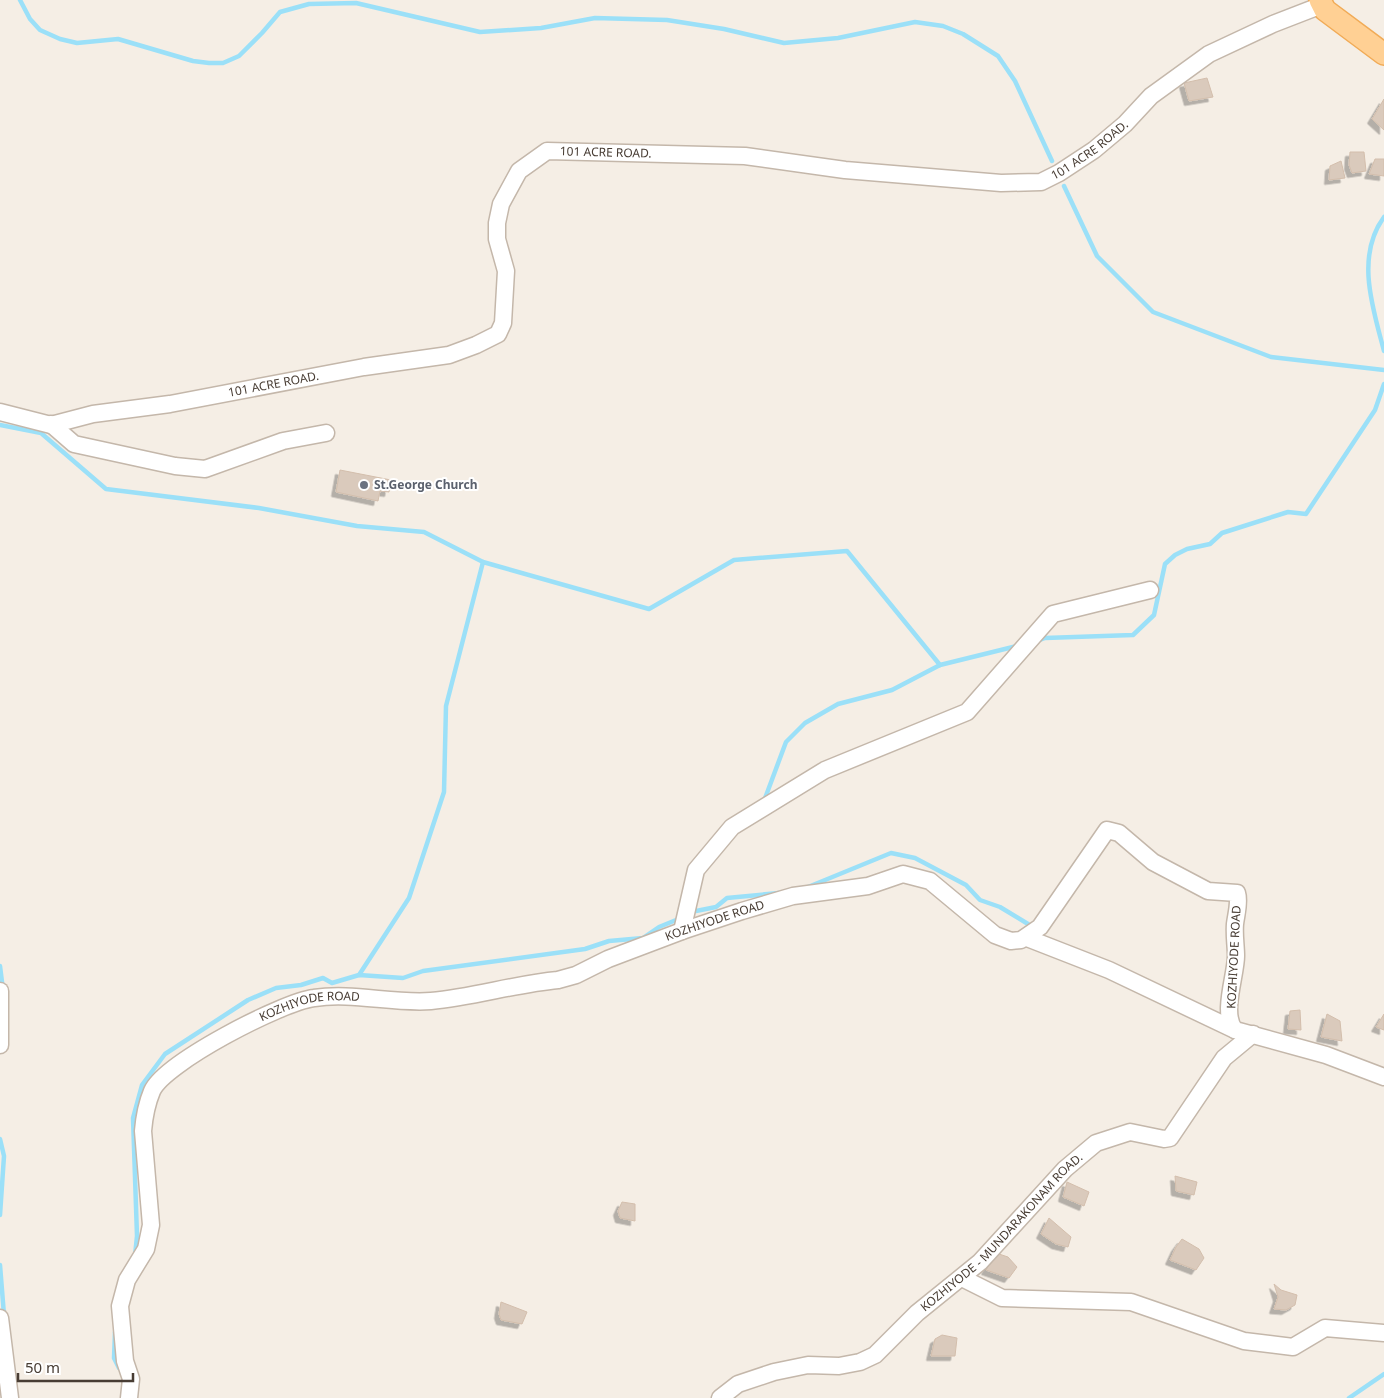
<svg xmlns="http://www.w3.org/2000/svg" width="1384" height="1398" font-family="'Noto Sans',sans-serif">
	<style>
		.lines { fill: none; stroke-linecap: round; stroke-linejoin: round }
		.stream { stroke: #9be0f8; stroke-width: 4.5 }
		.building { fill: #dacabc; stroke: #d3beac; filter: url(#shadow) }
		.minor-casing { stroke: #c4b7aa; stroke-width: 19 }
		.major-casing { stroke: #f1ab57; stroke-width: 24 }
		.minor { stroke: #fff; stroke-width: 16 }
		.major { stroke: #ffd094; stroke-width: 21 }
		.worship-dot { fill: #6b7280; stroke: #fff; stroke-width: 2 }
		.labels { text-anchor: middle; stroke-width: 4; stroke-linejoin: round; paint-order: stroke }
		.street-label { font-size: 12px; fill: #483d34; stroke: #fff }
		.worship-label { font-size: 12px; font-weight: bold; fill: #5b616d; stroke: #fff; text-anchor: start }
	</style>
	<defs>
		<filter id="shadow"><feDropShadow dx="-4.5" dy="4.5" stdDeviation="0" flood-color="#0004"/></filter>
	</defs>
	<rect width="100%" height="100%" fill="#f5eee5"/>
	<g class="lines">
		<g class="stream">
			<path d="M 20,0 L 30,19 L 40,30 L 60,39 L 77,43 L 118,39 L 193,61 L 209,63 L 223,63 L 239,56 L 262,33 L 280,12 L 309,4 L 356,3 L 480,32 L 541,28 L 595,18 L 667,20 L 724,29 L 784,43 L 838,38 L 915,22 L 943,26 L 963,34 L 998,56 L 1015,81 L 1052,161"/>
			<path d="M 1064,186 L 1097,256 L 1153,312 L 1271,357 L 1384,370"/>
			<path d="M 1384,217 C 1355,256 1373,309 1384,351"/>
			<path d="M 0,425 L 41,433 L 106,489 L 259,508 L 357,526 L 424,532 L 483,562"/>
			<path d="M 1037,641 L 1045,638 L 1133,635 L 1154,615 L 1165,564 L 1175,555 L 1187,549 L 1210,544 L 1222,533 L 1288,512 L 1306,514 L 1375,410 L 1384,384"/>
			<path d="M 764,801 L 786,742 L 805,723 L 838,704 L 892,690 L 940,665 L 1017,646"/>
			<path d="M 808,887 L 891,853 L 915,858 L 966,885 L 980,900 L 1000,907 L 1028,924"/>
			<path d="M 696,911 L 716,907 L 727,898 L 779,893"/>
			<path d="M 0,966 L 3,990"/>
			<path d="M 359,975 L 409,898 L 444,792 L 446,706 L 483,562 L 649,609 L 734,560 L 847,551 L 940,665"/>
			<path d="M 0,1139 L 4,1156 L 0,1215"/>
			<path d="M 135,1256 L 137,1236 L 133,1118 L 142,1085 L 165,1054 L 248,1000 L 276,988 L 301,985 L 323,978 L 332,983 L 359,975 L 403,978 L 423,971 L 585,949 L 609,941 L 643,938 L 659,927 L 681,918"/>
			<path d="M 0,1265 L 4,1315"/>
			<path d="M 115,1332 L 114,1358 L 119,1368"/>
			<path d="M 1349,1398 L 1384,1374"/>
		</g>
	</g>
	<g class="building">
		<path d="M 1207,78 L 1213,97 L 1189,101 L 1184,83 Z"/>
		<path d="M 1384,99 L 1384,130 L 1372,119 Z"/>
		<path d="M 1350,152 L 1364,152 L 1366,171 L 1352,173 L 1349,165 Z"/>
		<path d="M 1375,159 L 1384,159 L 1384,176 L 1369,174 Z"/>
		<path d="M 1341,161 L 1345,178 L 1329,180 L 1330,166 Z"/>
		<path d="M 340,470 L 391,480 L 389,492 L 380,491 L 378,501 L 336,492 Z"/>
		<path d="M 1300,1010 L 1301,1030 L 1288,1029 L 1290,1011 Z"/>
		<path d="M 1327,1014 L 1340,1021 L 1342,1041 L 1321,1037 Z"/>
		<path d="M 1384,1014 L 1384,1030 L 1376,1027 Z"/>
		<path d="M 1175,1176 L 1197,1182 L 1194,1195 L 1176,1191 Z"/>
		<path d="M 1067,1182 L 1089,1192 L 1084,1206 L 1063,1197 Z"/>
		<path d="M 622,1202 L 635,1204 L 635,1221 L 620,1218 L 618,1211 Z"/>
		<path d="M 1049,1218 L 1071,1237 L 1068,1247 L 1056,1244 L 1041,1234 Z"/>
		<path d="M 1182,1239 L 1199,1249 L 1204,1258 L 1196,1270 L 1170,1260 L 1176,1247 Z"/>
		<path d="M 996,1253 L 1008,1257 L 1017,1267 L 1009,1278 L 986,1270 Z"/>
		<path d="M 1274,1284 L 1281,1290 L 1297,1295 L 1295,1305 L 1286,1310 L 1274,1309 L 1278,1297 Z"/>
		<path d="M 501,1302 L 527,1312 L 522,1324 L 501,1320 L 499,1314 Z"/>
		<path d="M 942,1335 L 957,1338 L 955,1356 L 931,1356 L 935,1339 Z"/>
	</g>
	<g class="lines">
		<g class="minor-casing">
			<g id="minor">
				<path id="s1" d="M 0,412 L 51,425 L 93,414 L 170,404 L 364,367 L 449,355 L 476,345 L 498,334 L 503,323 L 506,271 L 497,239 L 497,223 L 501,204 L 519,171 L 547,151 L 745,156 L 845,170 L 1001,183 L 1041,182 L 1059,173 L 1094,150 L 1125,124 L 1151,96 L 1209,54 L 1273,24 L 1322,5"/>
				<path d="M 51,424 L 74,444 L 175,466 L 205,469 L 283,441 L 326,433"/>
				<path d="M 682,931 L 696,870 L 732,827 L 825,770 L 967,712 L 1053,614 L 1150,590"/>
				<path d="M 1027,938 L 1109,970 L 1235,1030"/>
				<path d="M 0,991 L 0,1045"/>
				<path d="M 962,1278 L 1002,1298 L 1131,1302 L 1244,1341 L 1293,1347 L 1325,1328 L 1384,1333"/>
				<path d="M 0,1318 L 10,1398"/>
				<path id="s2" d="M 129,1398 L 131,1379 L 125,1361 L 120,1306 L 127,1280 L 146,1249 L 151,1225 L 143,1131 C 144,1119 147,1103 152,1091 C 164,1063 282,1002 314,998 C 353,992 392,1004 431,1001 C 474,997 515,984 558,980 L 576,975 L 608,959 L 682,931 L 742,911 L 793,896 L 868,886 L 903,874 L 930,881 L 995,935 L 1011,941 L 1021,940 L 1040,927 L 1107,830 L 1119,833 L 1153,862 L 1208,891 L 1237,893 C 1240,902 1236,915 1235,924 C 1234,935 1236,946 1236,956 C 1236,975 1221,1014 1235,1030 L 1326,1055 L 1384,1077"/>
				<path id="s3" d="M 720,1398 L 738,1384 L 774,1372 L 808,1365 L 839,1366 L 860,1362 L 875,1355 L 917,1313 L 980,1262 L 1065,1169 L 1096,1143 L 1130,1132 L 1164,1139 L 1170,1138 L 1224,1058 L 1253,1034"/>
			</g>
		</g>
		<g class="major-casing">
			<path id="major" d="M 1320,0 L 1325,10 L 1384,54"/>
		</g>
		<use href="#minor" class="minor"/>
		<use href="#major" class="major"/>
	</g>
	<circle class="worship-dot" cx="364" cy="485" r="5"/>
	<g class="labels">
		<g class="street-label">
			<text dy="4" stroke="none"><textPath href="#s1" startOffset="1269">101 ACRE ROAD.</textPath></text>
			<text dy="4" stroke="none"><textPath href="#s1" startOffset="774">101 ACRE ROAD.</textPath></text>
			<text dy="4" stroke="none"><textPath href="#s1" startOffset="279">101 ACRE ROAD.</textPath></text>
			<text dy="4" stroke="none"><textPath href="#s2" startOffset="920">KOZHIYODE ROAD</textPath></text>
			<text transform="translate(1234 957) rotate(-87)" y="4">KOZHIYODE ROAD</text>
			<text dy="4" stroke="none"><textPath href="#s2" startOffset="500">KOZHIYODE ROAD</textPath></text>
			<text dy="4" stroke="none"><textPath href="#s3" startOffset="341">KOZHIYODE - MUNDARAKONAM ROAD.</textPath></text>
		</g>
		<g class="worship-label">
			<text x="374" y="489">St.George Church</text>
		</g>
	</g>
	<path d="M18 1373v8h115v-8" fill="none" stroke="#483d34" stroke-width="2.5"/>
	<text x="25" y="1373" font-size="15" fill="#483d34" stroke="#ffffff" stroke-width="4" paint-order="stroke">50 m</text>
</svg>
